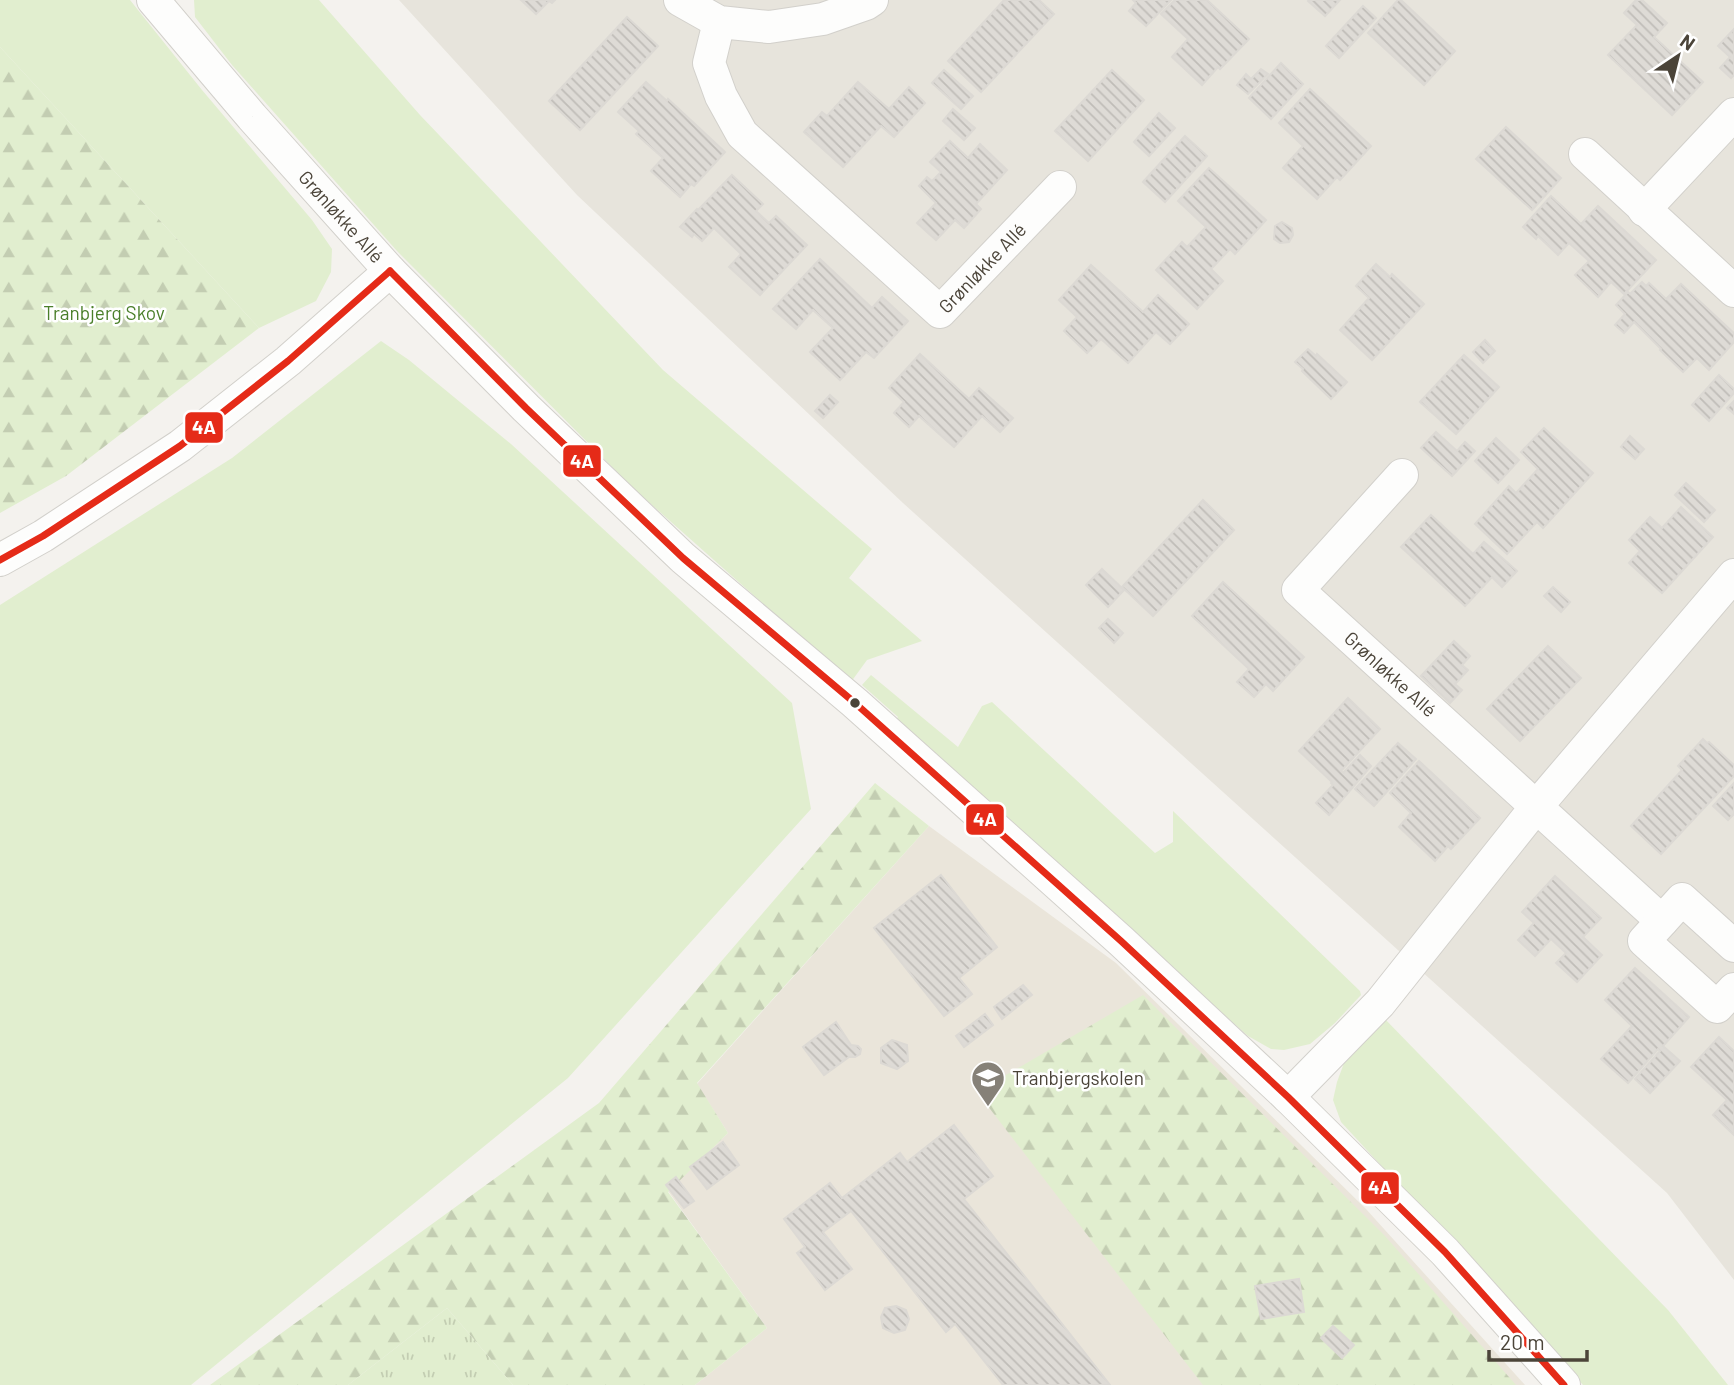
<svg xmlns="http://www.w3.org/2000/svg" width="1734" height="1385" font-family="Barlow,sans-serif">
	<style>
		.residential { fill: #e7e4dc }
		.education { fill: #eae5da }
		.grass { fill: #e1eecf }
		.forest { fill: url(#forest-firs) }
		.park { fill: url(#park-tufts) }
		.building { fill: url(#building-back-hatch); stroke: #dcd9d4; stroke-width: 2 }
		.lines { fill: none; stroke-linecap: round; stroke-linejoin: round }
		.minor-casing { stroke: #d2d0cb; stroke-width: 34 }
		.minor { stroke: #fdfdfc; stroke-width: 32 }
		.bus-1-casing { stroke: #fff; stroke-width: 12 }
		.bus-1 { stroke: #e52b18; stroke-width: 7 }
		.bus-dot { fill: #4b4439; stroke: #fff; stroke-width: 2.5 }
		.labels { text-anchor: middle; stroke-width: 5; stroke-linejoin: round; paint-order: stroke }
		.street-label { font-size: 19px; fill: #4b4439; stroke: #fff }
		.park-label { font-size: 19px; fill: #4a7f2a; stroke: #fff }
		.poi-label { font-size: 19px; fill: #4b4439; stroke: #fff; text-anchor: start }
		.line-badge { stroke: #fff; stroke-width: 2.5 }
		.badge-label { font-size: 19px; text-anchor: middle; font-weight: bold; fill: #fff }
	</style>
	<defs>
		<pattern id="forest-firs" width="22" height="20" patternUnits="userSpaceOnUse" patternTransform="scale(1.75)"><rect width="22" height="20" fill="#e1eecf"/><path d="M5 1l3.5 6h-7zM16 11l3.5 6h-7z" fill="#c3cdb2"/></pattern>
		<pattern id="park-tufts" width="24" height="20" patternUnits="userSpaceOnUse" patternTransform="scale(1.75)"><rect width="24" height="20" fill="#e1eecf"/><path d="M3 7l-1-3M5 7V3M7 7l1-3M15 17l-1-3M17 17v-4M19 17l1-3" fill="none" stroke="#c3cdb2"/></pattern>
		<pattern id="building-back-hatch" width="6" height="6" patternUnits="userSpaceOnUse" patternTransform="scale(1.75)"><rect width="6" height="6" fill="#dedbd6"/><path d="M-1 5l2 2M0 0l6 6M5-1l2 2" fill="none" stroke="#c0bdb8"/></pattern>
	</defs>
	<rect width="100%" height="100%" fill="#f4f2ee"/>
	<path class="residential" d="M 399,0 L 1734,0 L 1734,1280 L 1667,1193 L 903,503 L 577,195 Z"/>
	<path class="education" d="M 929,826 L 1116,963 L 1366,1209 L 1525,1385 L 695,1385 L 767,1328 L 668,1191 L 728,1133 L 697,1084 Z"/>
	<g class="grass">
		<path d="M 0,0 L 130,0 L 202,90 L 312,220 L 332,249 L 331,272 L 316,301 L 259,328 L 0,47 Z"/>
		<path d="M 194,0 L 319,0 L 420,115 L 663,370 L 872,549 L 849,578 L 922,641 L 867,660 L 851,682 L 634,489 L 397,251 L 232,65 L 195,17 Z"/>
		<path d="M 381,341 L 409,360 L 511,444 L 792,703 L 811,809 L 568,1078 L 191,1385 L 0,1385 L 0,605 L 232,458 Z"/>
		<path d="M 871,675 L 958,747 L 982,706 L 992,702 L 1155,853 L 1173,842 L 1173,811 L 1360,991 L 1361,995 L 1335,1023 L 1310,1044 L 1284,1050 L 1271,1049 L 1248,1036 L 894,722 L 898,717 L 862,685 Z"/>
		<path d="M 1382,1016 L 1668,1310 L 1728,1385 L 1583,1385 L 1341,1122 L 1333,1100 L 1337,1082 L 1344,1063 Z"/>
	</g>
	<g class="forest">
		<path d="M 0,47 L 259,328 L 66,476 L 0,513 Z"/>
		<path d="M 875,783 L 929,826 L 697,1083 L 728,1133 L 668,1192 L 767,1328 L 695,1385 L 513,1385 L 447,1308 L 348,1385 L 210,1385 L 599,1103 Z"/>
		<path d="M 1143,995 L 1385,1236 L 1516,1385 L 1203,1385 L 977,1092 Z"/>
	</g>
	<path class="park" d="M 447,1308 L 513,1385 L 348,1385 Z"/>
	<g class="building">
		<path d="M 521,0 L 555,0 L 552,3 L 549,1 L 536,14 Z"/>
		<path d="M 1004,0 L 1039,0 L 1054,14 L 981,92 L 948,61 Z"/>
		<path d="M 1133,0 L 1171,0 L 1146,26 L 1129,11 L 1136,3 Z"/>
		<path d="M 1175,0 L 1207,0 L 1249,39 L 1220,69 L 1218,67 L 1202,85 L 1172,57 L 1188,39 L 1161,14 Z"/>
		<path d="M 1309,0 L 1340,0 L 1325,16 L 1308,1 Z"/>
		<path d="M 1398,0 L 1401,0 L 1455,51 L 1424,85 L 1368,33 Z"/>
		<path d="M 1636,0 L 1642,0 L 1667,23 L 1654,37 L 1703,82 L 1672,115 L 1608,55 L 1637,25 L 1624,13 Z"/>
		<path d="M 1363,6 L 1376,18 L 1339,58 L 1326,46 Z"/>
		<path d="M 627,17 L 658,46 L 580,130 L 549,101 Z"/>
		<path d="M 1734,29 L 1734,75 L 1731,78 L 1720,68 L 1730,57 L 1718,46 Z"/>
		<path d="M 1281,63 L 1303,84 L 1271,119 L 1249,98 Z"/>
		<path d="M 1261,69 L 1268,74 L 1248,94 L 1237,85 L 1246,74 L 1251,79 Z"/>
		<path d="M 944,70 L 973,96 L 961,109 L 932,83 Z"/>
		<path d="M 1112,70 L 1144,100 L 1088,161 L 1055,131 Z"/>
		<path d="M 646,82 L 667,101 L 668,99 L 725,152 L 694,186 L 691,184 L 680,197 L 651,171 L 663,158 L 636,134 L 639,131 L 618,112 Z"/>
		<path d="M 858,82 L 889,109 L 909,87 L 925,103 L 894,137 L 881,126 L 843,167 L 804,132 L 822,112 L 827,116 Z"/>
		<path d="M 1310,89 L 1371,146 L 1340,180 L 1337,177 L 1317,199 L 1283,168 L 1303,146 L 1279,123 Z"/>
		<path d="M 953,109 L 975,128 L 964,140 L 943,121 Z"/>
		<path d="M 1159,113 L 1175,128 L 1149,156 L 1134,142 Z"/>
		<path d="M 1506,127 L 1561,178 L 1532,210 L 1476,159 Z"/>
		<path d="M 1185,136 L 1207,156 L 1165,202 L 1143,182 Z"/>
		<path d="M 950,141 L 968,158 L 980,144 L 1007,170 L 976,204 L 981,209 L 964,228 L 955,220 L 936,240 L 917,223 L 936,203 L 919,186 L 927,177 L 932,181 L 941,172 L 930,162 Z"/>
		<path d="M 1209,168 L 1266,220 L 1235,254 L 1230,249 L 1211,269 L 1223,281 L 1197,309 L 1156,270 L 1182,242 L 1187,247 L 1206,227 L 1178,201 Z"/>
		<path d="M 732,175 L 763,204 L 756,211 L 769,223 L 776,216 L 807,245 L 760,295 L 729,267 L 741,254 L 714,228 L 702,241 L 694,234 L 692,237 L 680,227 L 697,209 L 698,210 Z"/>
		<path d="M 1551,196 L 1581,224 L 1598,206 L 1656,260 L 1624,294 L 1611,282 L 1598,297 L 1575,275 L 1589,261 L 1569,243 L 1558,255 L 1538,236 L 1536,239 L 1523,227 Z"/>
		<path d="M 1282,222 L 1292,228 L 1293,235 L 1289,242 L 1280,243 L 1274,239 L 1275,226 Z"/>
		<path d="M 820,259 L 872,308 L 882,297 L 908,321 L 874,358 L 866,352 L 840,380 L 810,352 L 833,328 L 813,310 L 796,329 L 773,309 Z"/>
		<path d="M 1376,264 L 1390,277 L 1392,274 L 1424,304 L 1372,360 L 1340,330 L 1369,298 L 1356,286 Z"/>
		<path d="M 1091,265 L 1143,312 L 1158,295 L 1189,324 L 1170,344 L 1156,332 L 1128,363 L 1101,339 L 1087,353 L 1064,331 L 1077,317 L 1059,300 Z"/>
		<path d="M 1642,282 L 1646,286 L 1649,283 L 1666,299 L 1681,284 L 1734,333 L 1734,342 L 1709,370 L 1697,358 L 1683,372 L 1660,350 L 1661,349 L 1634,322 L 1624,333 L 1615,325 L 1625,314 L 1616,305 L 1628,292 L 1630,294 Z"/>
		<path d="M 1485,340 L 1495,351 L 1483,363 L 1473,352 Z"/>
		<path d="M 1308,349 L 1316,356 L 1317,354 L 1347,382 L 1331,399 L 1302,371 L 1303,369 L 1295,362 Z"/>
		<path d="M 920,354 L 969,399 L 979,388 L 1013,418 L 1000,432 L 982,416 L 954,447 L 919,416 L 909,427 L 894,413 L 904,402 L 889,388 Z"/>
		<path d="M 1464,355 L 1499,387 L 1456,434 L 1420,402 Z"/>
		<path d="M 1719,375 L 1734,389 L 1734,393 L 1709,421 L 1692,405 Z"/>
		<path d="M 830,395 L 838,402 L 823,418 L 815,411 Z"/>
		<path d="M 1734,401 L 1734,414 L 1727,408 Z"/>
		<path d="M 1544,428 L 1593,473 L 1543,528 L 1537,522 L 1507,554 L 1475,524 L 1509,486 L 1516,493 L 1538,469 L 1521,452 Z"/>
		<path d="M 1436,432 L 1457,451 L 1465,442 L 1475,451 L 1452,476 L 1421,448 Z"/>
		<path d="M 1630,436 L 1644,449 L 1635,459 L 1621,447 Z"/>
		<path d="M 1496,438 L 1519,460 L 1498,483 L 1475,461 Z"/>
		<path d="M 1686,483 L 1715,510 L 1704,522 L 1675,495 Z"/>
		<path d="M 1203,500 L 1234,530 L 1153,616 L 1122,587 Z"/>
		<path d="M 1681,507 L 1713,537 L 1662,593 L 1629,563 L 1640,551 L 1629,540 L 1650,517 L 1662,528 Z"/>
		<path d="M 1431,515 L 1473,554 L 1484,542 L 1517,571 L 1502,587 L 1492,577 L 1465,606 L 1401,547 Z"/>
		<path d="M 1102,569 L 1124,590 L 1108,607 L 1086,585 Z"/>
		<path d="M 1223,582 L 1304,657 L 1273,691 L 1266,684 L 1254,697 L 1237,682 L 1249,669 L 1192,616 Z"/>
		<path d="M 1553,587 L 1570,602 L 1561,612 L 1544,596 Z"/>
		<path d="M 1108,619 L 1123,633 L 1114,643 L 1099,628 Z"/>
		<path d="M 1454,641 L 1470,656 L 1462,665 L 1468,670 L 1455,684 L 1462,690 L 1450,703 L 1421,676 Z"/>
		<path d="M 1548,646 L 1581,678 L 1520,741 L 1487,709 Z"/>
		<path d="M 1348,698 L 1380,729 L 1341,771 L 1343,773 L 1360,755 L 1371,766 L 1329,815 L 1316,803 L 1333,785 L 1331,783 L 1332,782 L 1299,751 Z"/>
		<path d="M 1703,739 L 1707,743 L 1709,742 L 1734,765 L 1734,776 L 1661,854 L 1631,826 L 1682,770 L 1678,766 Z"/>
		<path d="M 1398,743 L 1416,759 L 1374,806 L 1355,789 Z"/>
		<path d="M 1419,761 L 1480,818 L 1451,849 L 1448,846 L 1435,861 L 1399,827 L 1411,813 L 1390,793 Z"/>
		<path d="M 1734,783 L 1734,814 L 1728,820 L 1713,806 Z"/>
		<path d="M 941,875 L 997,947 L 959,978 L 972,994 L 944,1016 L 874,928 Z"/>
		<path d="M 1555,876 L 1601,918 L 1583,937 L 1602,955 L 1577,982 L 1556,963 L 1566,953 L 1551,939 L 1535,956 L 1518,940 L 1534,923 L 1522,912 Z"/>
		<path d="M 1635,968 L 1689,1017 L 1663,1046 L 1680,1061 L 1650,1093 L 1635,1079 L 1660,1051 L 1658,1049 L 1628,1083 L 1601,1059 L 1632,1026 L 1605,1000 Z"/>
		<path d="M 1023,985 L 1032,995 L 1002,1019 L 994,1007 Z"/>
		<path d="M 985,1014 L 993,1025 L 964,1047 L 956,1036 Z"/>
		<path d="M 836,1022 L 851,1045 L 858,1046 L 861,1049 L 860,1054 L 855,1057 L 849,1057 L 824,1075 L 803,1047 Z"/>
		<path d="M 1719,1037 L 1734,1051 L 1734,1135 L 1713,1115 L 1727,1100 L 1691,1067 Z"/>
		<path d="M 892,1040 L 907,1045 L 908,1061 L 897,1069 L 881,1063 L 881,1048 Z"/>
		<path d="M 954,1125 L 993,1176 L 964,1199 L 1110,1385 L 1003,1385 L 955,1324 L 946,1332 L 851,1211 L 823,1232 L 852,1269 L 825,1290 L 797,1253 L 805,1247 L 784,1219 L 830,1183 L 842,1198 L 900,1153 L 907,1162 Z"/>
		<path d="M 723,1142 L 739,1165 L 707,1189 L 690,1167 Z"/>
		<path d="M 676,1177 L 694,1201 L 684,1208 L 666,1185 Z"/>
		<path d="M 1299,1279 L 1304,1312 L 1261,1319 L 1255,1286 Z"/>
		<path d="M 896,1306 L 906,1310 L 909,1319 L 905,1330 L 894,1333 L 883,1328 L 881,1317 L 885,1308 Z"/>
		<path d="M 1333,1326 L 1354,1345 L 1342,1358 L 1321,1338 Z"/>
	</g>
	<g class="lines">
		<g class="minor-casing">
			<g id="minor">
				<path id="s1" d="M 153,0 L 252,117 L 390,271 L 526,408 L 683,558 L 855,703 L 1121,941 L 1288,1097 L 1445,1252 L 1564,1385"/>
				<path d="M 680,0 L 719,22 L 769,27 L 823,19 L 866,4 L 872,0"/>
				<path id="s2" d="M 719,22 L 709,63 L 721,96 L 742,134 L 940,312 L 1060,187"/>
				<path d="M 1585,154 L 1734,291"/>
				<path d="M 1644,210 L 1734,114"/>
				<path id="s3" d="M 1402,475 L 1298,590 L 1662,921"/>
				<path d="M 0,560 L 43,536 L 180,446 L 288,361 L 390,271"/>
				<path d="M 1734,946 L 1682,899 L 1644,941 L 1717,1007 L 1734,989"/>
				<path d="M 1288,1097 L 1380,1003 L 1536,807 L 1734,575"/>
			</g>
		</g>
		<use href="#minor" class="minor"/>
		<g class="bus-1-casing">
			<g id="bus-1">
				<path d="M 390,271 L 526,408 L 683,558 L 855,703 L 1121,941 L 1288,1097 L 1445,1252 L 1564,1385"/>
				<path d="M 0,560 L 43,536 L 180,446 L 288,361 L 390,271"/>
			</g>
		</g>
		<use href="#bus-1" class="bus-1"/>
	</g>
	<defs>
		<g id="school-pin" transform="scale(1.75)"><path d="M0 17L-7.5 6A9.5 9.5 0 1 1 7.5 6Z" fill="#868178" stroke="#fff"/><path d="M0-5L7-2L0 1L-7-2ZM-4 1L0 2.5L4 1V4Q0 6-4 4Z" fill="#fff"/></g>
	</defs>
	<g fill-rule="evenodd">
		<use href="#school-pin" x="988" y="1078"/>
	</g>
	<circle class="bus-dot" cx="855" cy="703" r="6"/>
	<g class="labels">
		<g class="street-label">
			<text dy="7" stroke="none"><textPath href="#s1" startOffset="287">Grønløkke Allé</textPath></text>
			<text dy="7" stroke="none"><textPath href="#s2" startOffset="448">Grønløkke Allé</textPath></text>
			<text dy="7" stroke="none"><textPath href="#s3" startOffset="280">Grønløkke Allé</textPath></text>
		</g>
		<g class="park-label">
			<text x="104" y="320">Tranbjerg Skov</text>
		</g>
		<g class="poi-label">
			<text x="1012" y="1085">Tranbjergskolen</text>
		</g>
	</g>
	<g class="line-badge">
		<rect x="184" y="411" width="40" height="33" rx="7" fill="#e52b18"/>
		<rect x="562" y="444" width="40" height="34" rx="7" fill="#e52b18"/>
		<rect x="965" y="803" width="40" height="33" rx="7" fill="#e52b18"/>
		<rect x="1360" y="1171" width="40" height="34" rx="7" fill="#e52b18"/>
	</g>
	<g class="badge-label">
		<text x="204" y="434">4A</text>
		<text x="582" y="468">4A</text>
		<text x="985" y="826">4A</text>
		<text x="1380" y="1194">4A</text>
	</g>
	<g transform="translate(1678 56) rotate(35)" stroke="#ffffff" stroke-width="5" paint-order="stroke">
	<path d="M0-5L12 26L0 18L-12 26Z" fill="#4b4439"/>
	<text y="-10" font-size="19" font-weight="bold" text-anchor="middle" fill="#4b4439">N</text>
	</g>
	<path d="M1489 1350v10h98v-10" fill="none" stroke="#4b4439" stroke-width="3.5"/>
	<text x="1500" y="1350" font-size="21" fill="#4b4439" stroke="#ffffff" stroke-width="5" paint-order="stroke">20 m</text>
</svg>
